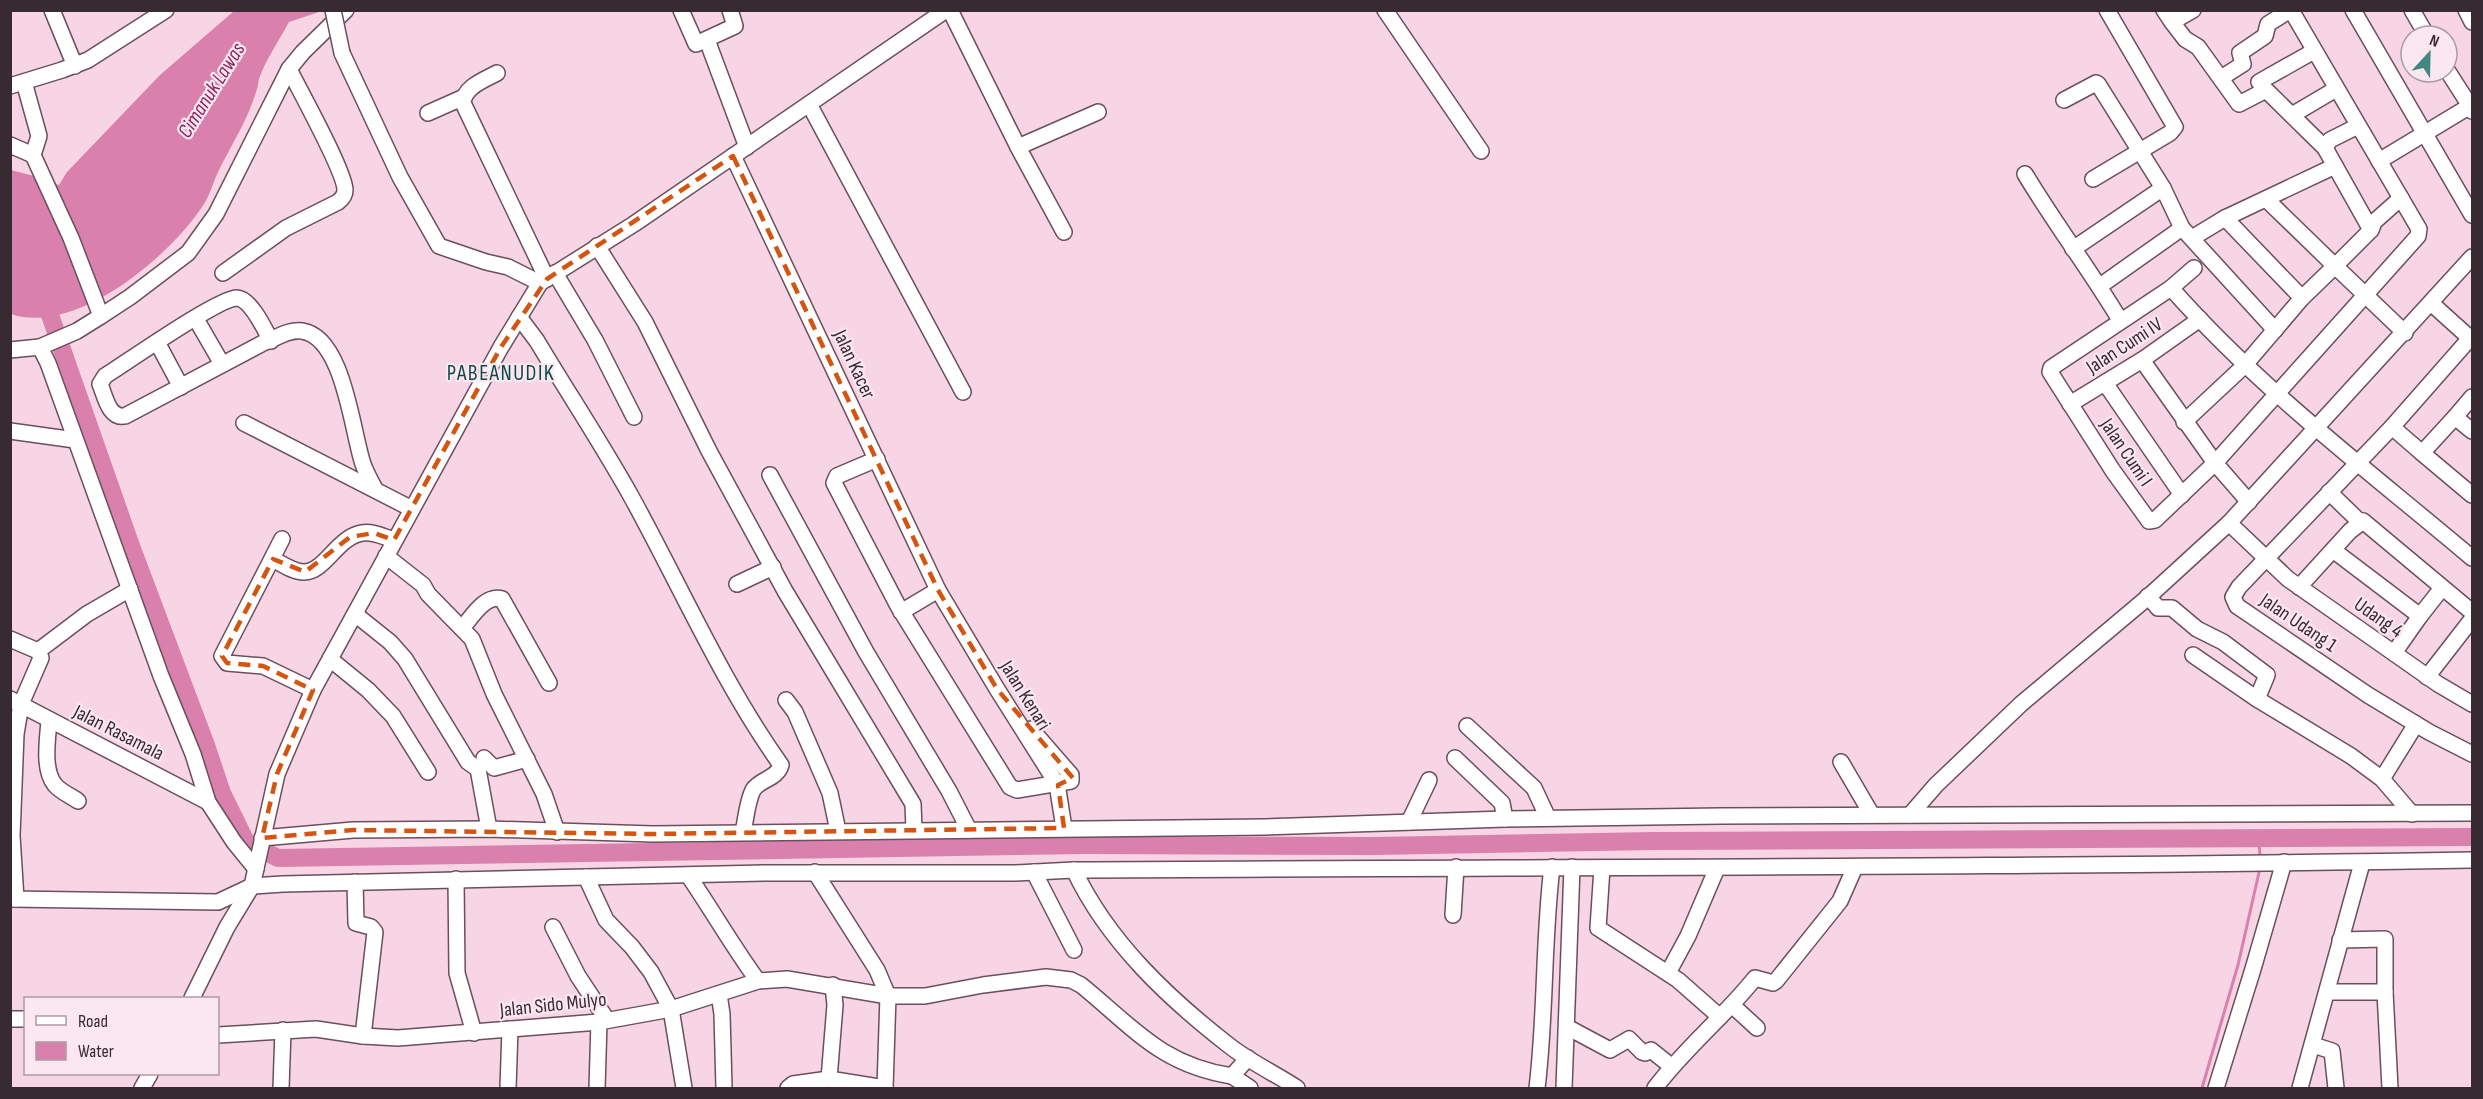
<svg xmlns="http://www.w3.org/2000/svg" width="2483" height="1099" font-family="'Sofia Sans Condensed',sans-serif">
	<style>
		.water { fill: #d980ad }
		.lines { fill: none; stroke-linecap: round; stroke-linejoin: round }
		.stream { stroke: #d980ad; stroke-width: 3 }
		.river { stroke: #d980ad; stroke-width: 18 }
		.minor-casing { stroke: #6b4f5c; stroke-width: 18 }
		.minor { stroke: #fff; stroke-width: 15 }
		.minor-bridge-casing { stroke: #6b4f5c; stroke-width: 18; stroke-linecap: butt }
		.minor-bridge { stroke: #fff; stroke-width: 15 }
		.marked { fill: none; stroke: #d65410; stroke-width: 4.5; stroke-dasharray: 12 8; stroke-linejoin: round }
		.labels { text-anchor: middle; stroke-width: 4.5; stroke-linejoin: round; paint-order: stroke }
		.street-label { font-size: 20px; fill: #372a30; stroke: #fbe7f0 }
		.water-label { font-size: 21px; font-style: italic; fill: #8c2361; stroke: #fbe7f0 }
		.quarter-label { font-size: 22px; letter-spacing: 1.5px; fill: #094946; stroke: #fbe7f0 }
	</style>
	<rect width="100%" height="100%" fill="#f7d5e4"/>
	<path class="water" d="M 234,11 L 322,11 L 289,22 C 279,41 266,59 259,79 C 258,83 258,88 256,92 C 248,119 232,144 219,170 C 213,182 210,196 202,207 C 168,258 75,336 11,314 L 11,170 L 34,176 L 59,185 L 67,172 L 160,75 Z"/>
	<g class="lines">
		<g class="stream">
			<path d="M 2259,839 L 2260,858"/>
			<path d="M 2202,1088 L 2238,965 L 2260,868"/>
		</g>
		<path class="river" d="M 43,295 L 131,546 L 207,748 L 222,793 L 246,842 L 278,858 L 1085,845 L 1374,846 L 1654,841 L 2472,837"/>
		<g class="minor-casing">
			<g id="minor">
				<path d="M 52,10 L 75,66"/>
				<path d="M 681,10 L 696,44 L 735,26 L 730,10"/>
				<path d="M 950,10 L 1018,147 L 1064,232"/>
				<path d="M 1385,10 L 1481,151"/>
				<path d="M 2164,10 L 2172,22 L 2193,10"/>
				<path d="M 2353,10 L 2472,215"/>
				<path d="M 2412,10 L 2427,36"/>
				<path d="M 2466,10 L 2472,22"/>
				<path d="M 2172,22 L 2185,39 L 2198,47 L 2239,104 L 2266,90 L 2325,148"/>
				<path d="M 707,40 L 747,147"/>
				<path d="M 342,53 L 400,177 L 439,246 L 486,262 L 508,267 L 540,283"/>
				<path d="M 2447,70 L 2470,106 L 2472,104"/>
				<path d="M 497,73 C 484,80 464,87 463,103 L 547,279"/>
				<path d="M 2221,78 L 2243,64 L 2240,53 L 2265,36 L 2268,24 L 2290,10"/>
				<path d="M 24,82 L 39,136 L 33,155"/>
				<path d="M 2259,82 L 2314,51"/>
				<path d="M 10,86 L 62,70 L 88,60 L 166,10"/>
				<path d="M 2064,100 L 2096,83 L 2098,84 L 2163,188 L 2182,228 L 2275,330"/>
				<path d="M 809,104 L 963,392"/>
				<path d="M 428,113 L 464,97"/>
				<path d="M 2292,115 L 2336,89"/>
				<path d="M 2358,126 L 2330,140 L 2325,148 L 2371,230 L 2374,222 L 2401,198"/>
				<path d="M 10,145 L 33,155 L 71,238 L 101,316 L 77,331 L 40,347"/>
				<path d="M 1018,147 L 1098,112"/>
				<path d="M 733,156 L 938,590 L 997,689 L 1057,784 L 1064,828"/>
				<path d="M 2379,161 L 2470,106 L 2472,111"/>
				<path d="M 2025,174 C 2055,224 2090,270 2120,320"/>
				<path d="M 2093,179 L 2170,133 L 2175,127 L 2107,10"/>
				<path d="M 2266,199 L 2335,266 L 2371,230"/>
				<path d="M 2225,218 L 2335,166"/>
				<path d="M 597,246 L 645,322 L 709,451 L 785,591 L 913,804 L 914,830"/>
				<path d="M 2073,249 L 2163,188"/>
				<path d="M 223,273 L 286,228 L 338,202 C 342,199 345,195 345,190 C 345,172 300,91 289,69"/>
				<path d="M 555,273 L 595,340 L 634,417"/>
				<path d="M 2100,286 L 2182,228"/>
				<path d="M 2171,288 L 2194,268"/>
				<path d="M 2302,298 L 2335,266 L 2405,333"/>
				<path d="M 2431,303 L 2472,340"/>
				<path d="M 101,316 L 130,297 L 188,253 L 216,214 L 289,69 L 303,52 L 346,10"/>
				<path d="M 519,317 L 537,341 C 568,393 602,444 632,498 C 681,587 722,682 781,765 C 777,779 760,779 753,790 C 747,802 746,819 743,832"/>
				<path d="M 196,319 L 222,364"/>
				<path d="M 2472,336 L 2392,427 L 2239,587 L 2233,597 L 2237,606 L 2368,695 L 2429,732 L 2472,754"/>
				<path d="M 271,341 C 265,330 251,299 237,298 C 218,298 126,363 105,376 L 100,384 C 105,396 109,419 125,416 L 263,343 C 275,339 288,329 302,331 C 344,337 352,432 363,464 C 366,473 371,481 375,489"/>
				<path d="M 157,342 L 181,387"/>
				<path d="M 10,350 L 40,347 L 48,363 L 161,676 L 193,754 L 208,802 L 234,842 L 256,869"/>
				<path d="M 2142,360 L 2215,463 L 2418,236 L 2419,229 L 2291,10"/>
				<path d="M 2105,383 L 2182,495"/>
				<path d="M 2472,397 L 2455,417 L 2472,431"/>
				<path d="M 2070,404 L 2142,360 L 2200,319"/>
				<path d="M 2455,417 L 2422,453 L 2472,495"/>
				<path d="M 2184,422 L 2244,366 L 2302,298 L 2225,218 L 2192,238"/>
				<path d="M 244,423 L 412,509"/>
				<path d="M 2392,427 L 2422,453"/>
				<path d="M 10,431 L 75,440"/>
				<path d="M 877,459 L 837,476 L 834,483 L 898,606 L 1010,787 L 1017,790 L 1071,781 L 1071,775 L 1031,729"/>
				<path d="M 770,475 L 866,652 L 949,791 L 969,830"/>
				<path d="M 2329,492 L 2360,522"/>
				<path d="M 2249,502 L 2215,463 L 2155,520 L 2149,521 L 2113,471 L 2050,372 L 2051,368 L 2171,288 C 2261,390 2369,471 2472,558"/>
				<path d="M 2229,523 L 2288,579 L 2438,684 L 2472,704"/>
				<path d="M 282,539 L 222,656 L 227,663 L 263,666 L 313,690"/>
				<path d="M 2333,550 L 2420,616 L 2394,653"/>
				<path d="M 386,556 L 423,585 L 428,594 L 472,639 L 494,694 L 544,794 L 557,832"/>
				<path d="M 273,559 C 282,564 293,572 304,572 C 325,572 337,537 362,533 C 373,531 384,537 394,540"/>
				<path d="M 737,584 L 773,567"/>
				<path d="M 2299,587 L 2350,531 L 2363,521 L 2472,612"/>
				<path d="M 2148,596 L 2158,608 L 2172,608 L 2197,629 L 2223,642 L 2267,675 L 2257,699"/>
				<path d="M 901,612 L 938,590"/>
				<path d="M 355,614 L 390,642 L 405,659 L 468,762 L 478,769 L 489,829"/>
				<path d="M 2420,616 L 2442,588"/>
				<path d="M 462,628 C 472,617 485,594 502,599 L 549,683"/>
				<path d="M 10,639 L 38,651 L 41,658 L 21,704 L 16,734 L 12,836 L 16,899"/>
				<path d="M 38,651 L 87,614 L 130,589"/>
				<path d="M 2193,655 L 2257,699 L 2351,756 L 2382,779 L 2412,814"/>
				<path d="M 330,659 L 368,690 L 393,716 L 428,772"/>
				<path d="M 2427,677 L 2472,619"/>
				<path d="M 10,699 L 208,802"/>
				<path d="M 786,700 L 795,712 L 830,793 L 838,831"/>
				<path d="M 49,720 C 48,738 42,769 55,785 C 61,792 71,796 78,801"/>
				<path d="M 1467,726 L 1534,788 L 1548,818"/>
				<path d="M 484,758 L 494,768 L 527,759"/>
				<path d="M 1455,758 L 1502,803 L 1505,819"/>
				<path d="M 1841,762 L 1872,815"/>
				<path d="M 2382,779 L 2416,724"/>
				<path d="M 1910,815 L 1936,785 L 2021,704 L 2147,598 L 2229,523 L 2472,257"/>
				<path d="M 1409,822 L 1429,780"/>
				<path d="M 262,838 L 353,830 L 489,829 L 653,834 L 1265,827 L 1505,819 L 1721,816 L 2472,813"/>
				<path d="M 1602,868 L 1598,928 L 1678,980 L 1720,1017"/>
				<path d="M 1074,870 C 1108,942 1169,999 1231,1047 C 1252,1063 1276,1074 1297,1088"/>
				<path d="M 815,872 L 877,970 L 888,996 L 885,1088"/>
				<path d="M 1034,872 L 1074,950"/>
				<path d="M 688,875 C 712,910 733,947 758,981"/>
				<path d="M 586,877 L 606,920 L 632,947 L 651,972 L 671,1009 L 684,1088"/>
				<path d="M 456,879 L 457,973 L 474,1033"/>
				<path d="M 355,882 L 356,923 L 371,927 L 375,932 L 363,1036"/>
				<path d="M 10,899 L 218,902 L 252,886 L 283,884 L 764,873 L 1015,873 L 1074,870 C 1540,867 2006,868 2472,860"/>
				<path d="M 1453,915 L 1456,867"/>
				<path d="M 553,927 L 578,976 L 607,1020"/>
				<path d="M 2340,940 L 2385,939 L 2385,992"/>
				<path d="M 1668,973 L 1688,936 L 1717,868"/>
				<path d="M 833,985 L 835,1005 L 829,1079 L 885,1088"/>
				<path d="M 2327,992 L 2385,992 L 2390,1088"/>
				<path d="M 719,994 L 722,1014 L 724,1088"/>
				<path d="M 192,998 L 227,927 L 252,886 L 277,774 L 313,690 L 501,347 L 540,283 L 634,224 L 946,10"/>
				<path d="M 1733,1006 L 1757,1028"/>
				<path d="M 10,1019 L 26,1019"/>
				<path d="M 1567,1027 L 1610,1050 L 1629,1039 L 1642,1052 L 1645,1053 L 1651,1050 L 1671,1066"/>
				<path d="M 218,1035 L 316,1029 L 363,1036 L 398,1038 L 599,1022 L 671,1009 L 758,981 L 787,979 L 888,996 L 925,996 L 983,985 L 1046,977 L 1071,980 L 1081,985 C 1134,1028 1161,1065 1232,1076 L 1248,1058"/>
				<path d="M 2313,1045 L 2332,1051 L 2336,1088"/>
				<path d="M 1232,1076 L 1250,1088"/>
				<path d="M 142,1088 L 150,1074"/>
				<path d="M 281,1088 L 283,1030"/>
				<path d="M 508,1088 L 510,1029"/>
				<path d="M 597,1088 L 599,1022"/>
				<path d="M 788,1088 L 793,1084 L 829,1079"/>
				<path d="M 1537,1088 C 1546,1015 1543,940 1552,867"/>
				<path d="M 1564,1088 L 1572,867"/>
				<path d="M 1655,1088 C 1685,1048 1724,1017 1755,978 L 1773,983 L 1776,981 L 1840,901 L 1855,867"/>
				<path d="M 2216,1088 L 2253,969 L 2284,862"/>
				<path d="M 2300,1088 L 2362,863"/>
			</g>
		</g>
		<use href="#minor" class="minor"/>
		<g class="minor-bridge-casing">
			<path id="minor-bridge" d="M 333,10 L 342,53"/>
		</g>
		<use href="#minor-bridge" class="minor-bridge"/>
	</g>
	<path class="marked" d="M 733,156 L 938,590 L 997,689 L 1073,778 L 1058,785 L 1064,828 L 653,834 L 353,830 L 262,838 L 277,774 L 313,690 L 263,666 L 227,663 L 222,656 L 273,559 L 305,572 L 350,537 L 374,533 L 394,540 L 501,347 L 547,279 Z"/>
	<g class="labels">
		<g class="street-label">
			<text transform="translate(2124 345) rotate(-33)" y="7">Jalan Cumi IV</text>
			<text transform="translate(855 364) rotate(65)" y="7">Jalan Kacer</text>
			<text transform="translate(2127 452) rotate(56)" y="7">Jalan Cumi I</text>
			<text transform="translate(2379 617) rotate(35)" y="7">Udang 4</text>
			<text transform="translate(2299 622) rotate(34)" y="7">Jalan Udang 1</text>
			<text transform="translate(1026 695) rotate(58)" y="7">Jalan Kenari</text>
			<text transform="translate(119 732) rotate(27)" y="7">Jalan Rasamala</text>
			<text transform="translate(553 1004) rotate(-6)" y="7">Jalan Sido Mulyo</text>
		</g>
		<g class="water-label">
			<text transform="translate(211 90) rotate(-58)" y="7">Cimanuk Lawas</text>
		</g>
		<g class="quarter-label">
			<text x="501" y="380">PABEANUDIK</text>
		</g>
	</g>
	<rect width="2483" height="1099" fill="none" stroke="#372a30" stroke-width="24"/>
	<rect x="24" y="997" width="195" height="78" fill="#fbe7f0" stroke="#ad9ba3" stroke-width="1.5"/>
	<rect x="36" y="1016" width="30" height="9" fill="#ffffff" stroke="#ad9ba3" stroke-width="1.5"/>
	<text x="78" y="1027" font-size="18" fill="#372a30">Road</text>
	<rect x="36" y="1042" width="30" height="18" fill="#d980ad" stroke="#ad9ba3" stroke-width="1.5"/>
	<text x="78" y="1057" font-size="18" fill="#372a30">Water</text>
	<g transform="translate(2429 54) rotate(22)"><circle r="28" fill="#fbe7f0" stroke="#ad9ba3" stroke-width="1.5"/>
	<path d="M0-4.5L10 22L0 15L-10 22Z" fill="#418883"/>
	<text y="-9" font-size="16" font-weight="bold" text-anchor="middle" fill="#372a30">N</text>
	</g>
</svg>
